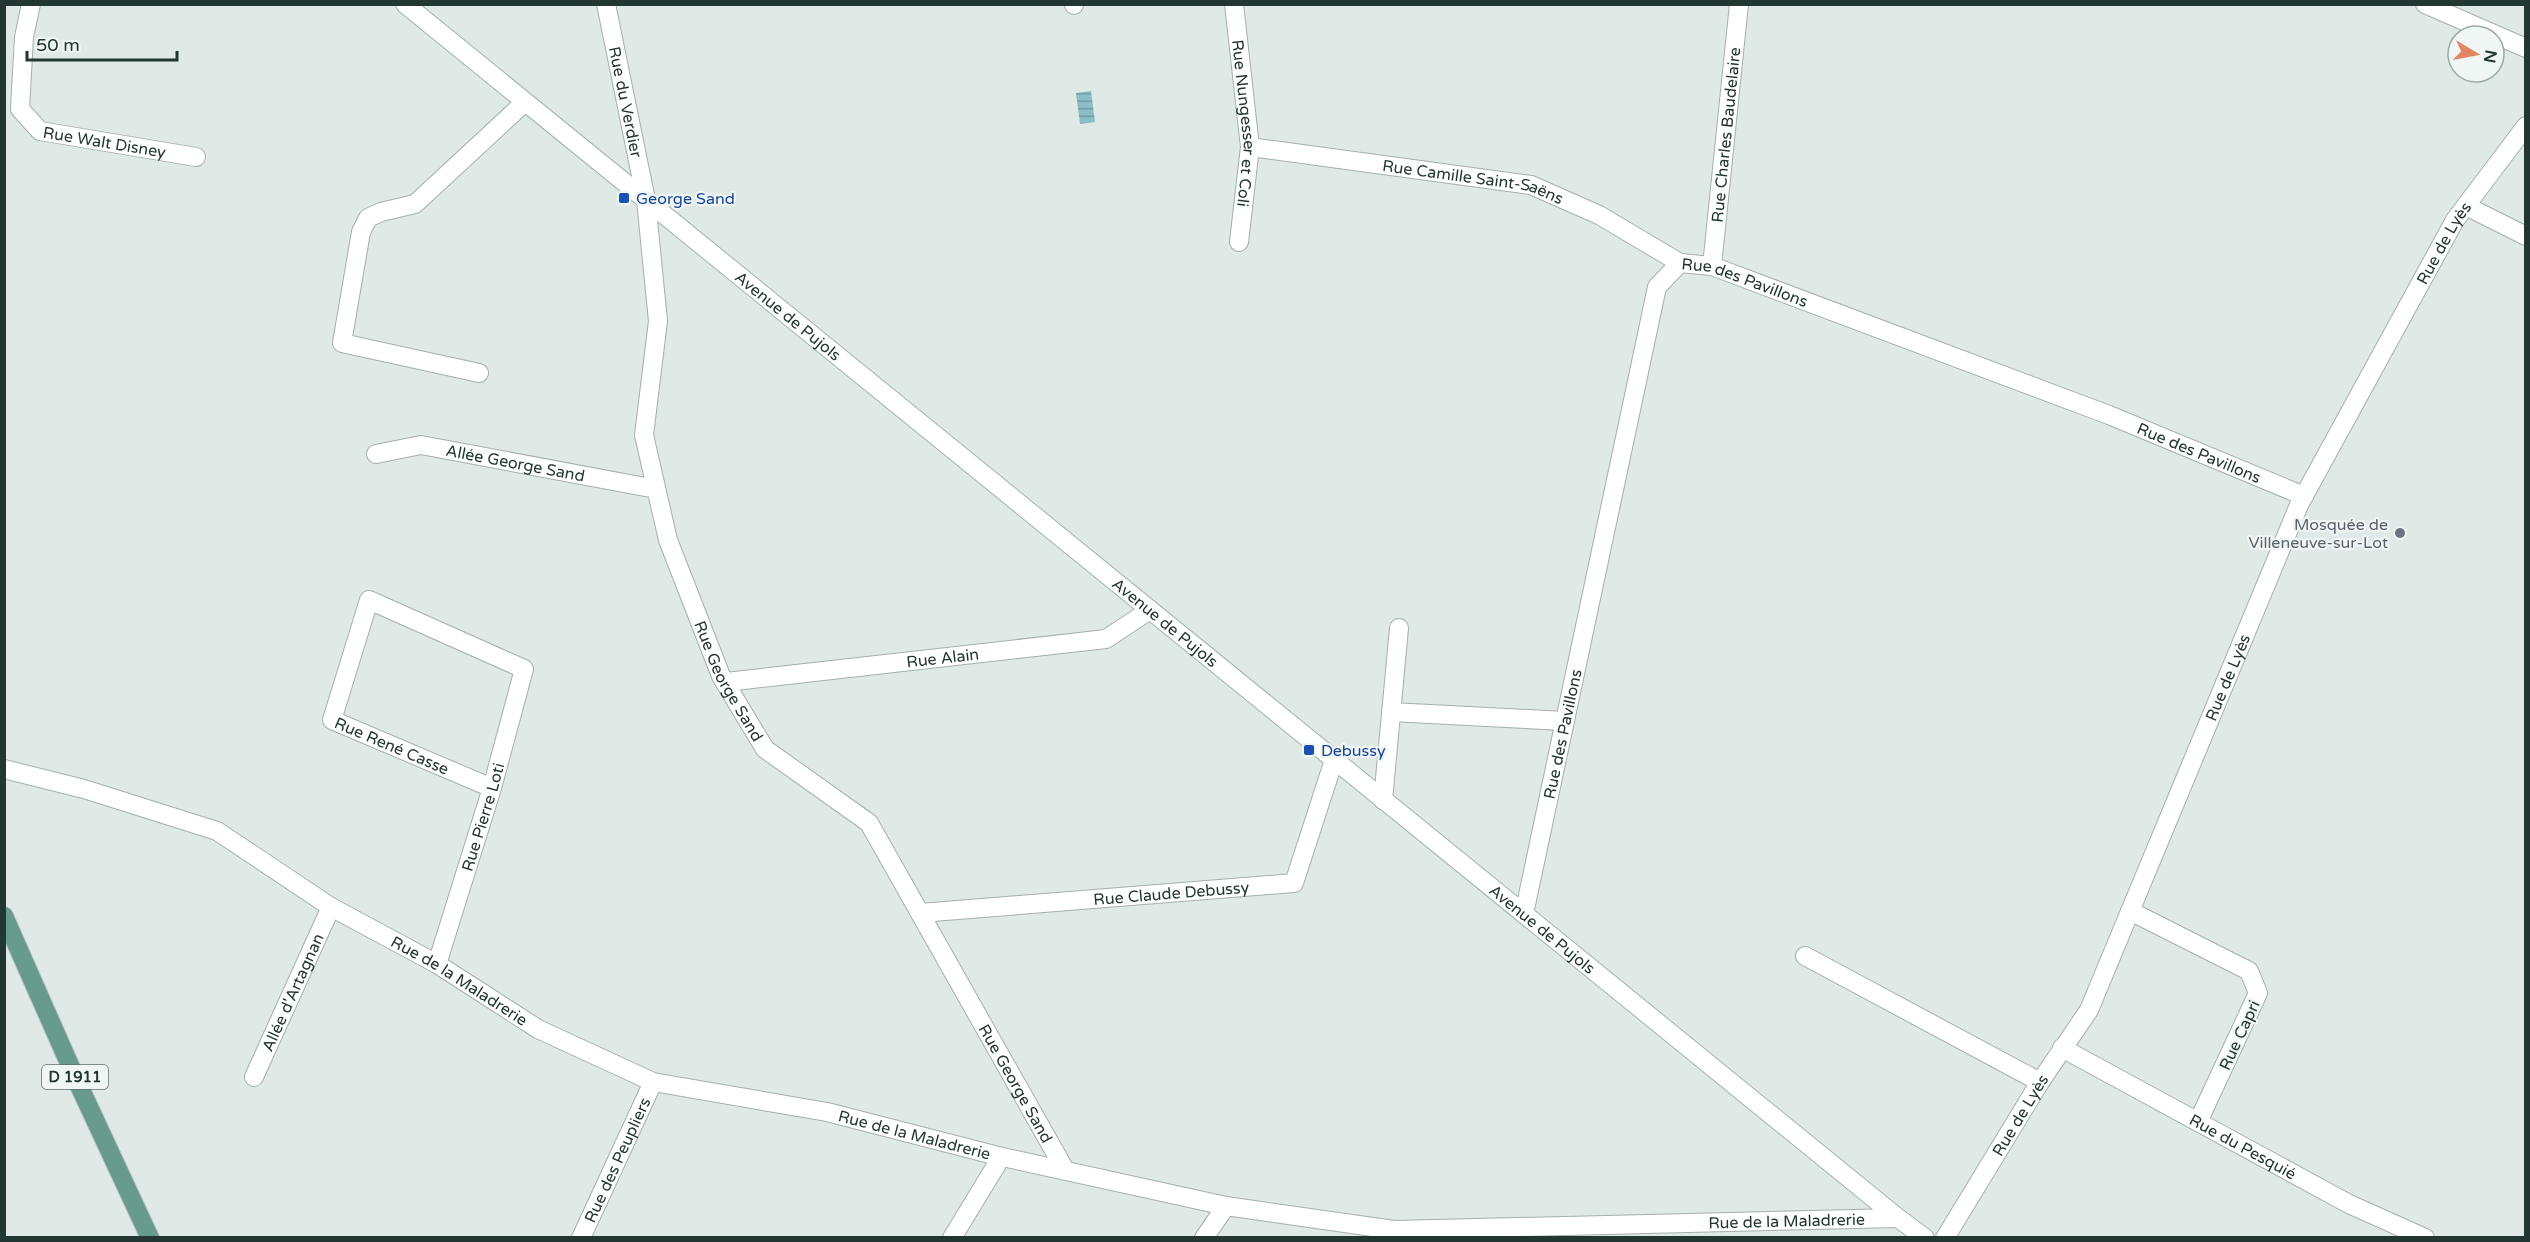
<svg xmlns="http://www.w3.org/2000/svg" width="2530" height="1242" font-family="'Varela Round',sans-serif">
	<style>
		.water { fill: url(#water-rules) }
		.lines { fill: none; stroke-linecap: round; stroke-linejoin: round }
		.minor-casing { stroke: #a3b0ac; stroke-width: 20 }
		.tertiary-casing { stroke: #a3b0ac; stroke-width: 20 }
		.secondary-casing { stroke: #a0b3ad; stroke-width: 20 }
		.primary-casing { stroke: #bdc3c2; stroke-width: 20 }
		.minor { stroke: #fff; stroke-width: 18 }
		.tertiary { stroke: #fff; stroke-width: 18 }
		.secondary { stroke: #fff; stroke-width: 18 }
		.primary { stroke: #689a8e; stroke-width: 18 }
		.transit-dot { fill: #1a4fb4; stroke: #eff6f3; stroke-width: 2 }
		.worship-dot { fill: #6b7280; stroke: #eff6f3; stroke-width: 2 }
		.labels { text-anchor: middle; stroke-width: 4.5; stroke-linejoin: round; paint-order: stroke }
		.shield { fill: #eff6f3; stroke: #60706c; stroke-width: 1.5 }
		.shield-label { font-size: 15px; font-weight: bold; fill: #223732 }
		.street-label { font-size: 16px; fill: #223732; stroke: #eff6f3 }
		.transit-label { font-size: 16px; fill: #164399; stroke: #eff6f3; text-anchor: start }
		.worship-label { font-size: 16px; fill: #5b616d; stroke: #eff6f3; text-anchor: end }
	</style>
	<defs>
		<pattern id="water-rules" width="6" height="5" patternUnits="userSpaceOnUse" patternTransform="scale(1.5)"><rect width="6" height="5" fill="#8cbec9"/><path d="M0 2.5h6" fill="none" stroke="#729ba4"/></pattern>
	</defs>
	<rect width="100%" height="100%" fill="#dfe9e5"/>
	<path class="water" d="M 1091,91 L 1095,122 L 1080,124 L 1076,93 Z"/>
	<g class="lines">
		<g class="minor-casing">
			<g id="minor">
				<path id="s1" d="M 31,4 L 24,37 L 20,109 L 40,131 L 196,157"/>
				<path id="s2" d="M 606,4 L 646,200 L 658,321 L 644,435 L 668,540 L 721,676 L 765,749 L 869,823 L 1065,1170"/>
				<path d="M 1074,4 L 1074,5"/>
				<path id="s3" d="M 1234,4 L 1250,147 L 1239,242"/>
				<path d="M 2425,4 L 2526,48"/>
				<path id="s4" d="M 1250,147 L 1531,185 L 1599,215 L 1680,263"/>
				<path d="M 2466,206 L 2526,236"/>
				<path id="s5" d="M 1712,266 L 1739,4"/>
				<path d="M 479,373 L 342,343 L 361,232 L 368,218 L 381,212 L 415,204 L 525,102"/>
				<path id="s6" d="M 376,454 L 421,445 L 656,489"/>
				<path id="s7" d="M 726,682 L 1106,639 L 1150,610"/>
				<path d="M 1391,712 L 1565,721"/>
				<path id="s8" d="M 4,769 L 84,789 L 217,831 L 331,907 L 437,964 L 538,1029 L 653,1082 L 827,1112 L 998,1156 L 1226,1206 L 1394,1230 L 1898,1218"/>
				<path d="M 1383,800 L 1399,628"/>
				<path d="M 2130,911 L 2249,971 L 2258,993 L 2198,1122"/>
				<path id="s9" d="M 920,913 L 1294,883 L 1334,760"/>
				<path id="s10" d="M 1524,914 L 1657,287 L 1680,263 L 1712,266 L 2109,415 L 2304,496"/>
				<path d="M 1805,956 L 2040,1082"/>
				<path id="s11" d="M 437,964 L 492,788 L 524,669 L 369,600 L 332,720 L 492,788"/>
				<path id="s12" d="M 2062,1048 L 2349,1204 L 2425,1238"/>
				<path id="s13" d="M 254,1077 L 331,907"/>
				<path id="s14" d="M 581,1238 L 653,1082"/>
				<path d="M 952,1238 L 997,1164 L 998,1156"/>
				<path d="M 1204,1238 L 1226,1206"/>
			</g>
		</g>
		<g class="tertiary-casing">
			<g id="tertiary">
				<path id="s15" d="M 1945,1238 L 2040,1082 L 2089,1010 L 2299,505 L 2455,220 L 2526,126"/>
			</g>
		</g>
		<g class="secondary-casing">
			<g id="secondary">
				<path id="s16" d="M 405,4 L 1898,1218 L 1925,1238"/>
			</g>
		</g>
		<g class="primary-casing">
			<path id="primary" d="M 4,916 L 76,1079 L 150,1238"/>
		</g>
		<use href="#minor" class="minor"/>
		<use href="#tertiary" class="tertiary"/>
		<use href="#secondary" class="secondary"/>
		<use href="#primary" class="primary"/>
	</g>
	<g class="transit-dot">
		<rect x="618" y="192" width="12" height="12" rx="3"/>
		<rect x="1303" y="744" width="12" height="12" rx="3"/>
	</g>
	<circle class="worship-dot" cx="2400" cy="533" r="6"/>
	<g class="labels">
		<rect class="shield" x="42" y="1065" width="66" height="24" rx="4.5"/>
		<g class="shield-label">
			<text x="75" y="1082">D 1911</text>
		</g>
		<g class="street-label">
			<text dy="6" stroke="none"><textPath href="#s2" startOffset="100">Rue du Verdier</textPath></text>
			<text dy="6" stroke="none"><textPath href="#s3" startOffset="120">Rue Nungesser et Coli</textPath></text>
			<text dy="6" stroke="none"><textPath href="#s5" startOffset="132">Rue Charles Baudelaire</textPath></text>
			<text dy="6" stroke="none"><textPath href="#s1" startOffset="201">Rue Walt Disney</textPath></text>
			<text dy="6" stroke="none"><textPath href="#s4" startOffset="226">Rue Camille Saint-Saëns</textPath></text>
			<text dy="6" stroke="none"><textPath href="#s15" startOffset="1116">Rue de Lyès</textPath></text>
			<text dy="6" stroke="none"><textPath href="#s10" startOffset="742">Rue des Pavillons</textPath></text>
			<text dy="6" stroke="none"><textPath href="#s16" startOffset="494">Avenue de Pujols</textPath></text>
			<text dy="6" stroke="none"><textPath href="#s10" startOffset="1228">Rue des Pavillons</textPath></text>
			<text dy="6" stroke="none"><textPath href="#s6" startOffset="142">Allée George Sand</textPath></text>
			<text dy="6" stroke="none"><textPath href="#s16" startOffset="980">Avenue de Pujols</textPath></text>
			<text dy="6" stroke="none"><textPath href="#s7" startOffset="218">Rue Alain</textPath></text>
			<text dy="6" stroke="none"><textPath href="#s15" startOffset="630">Rue de Lyès</textPath></text>
			<text dy="6" stroke="none"><textPath href="#s2" startOffset="698">Rue George Sand</textPath></text>
			<text dy="6" stroke="none"><textPath href="#s10" startOffset="184">Rue des Pavillons</textPath></text>
			<text dy="6" stroke="none"><textPath href="#s11" startOffset="668">Rue René Casse</textPath></text>
			<text dy="6" stroke="none"><textPath href="#s11" startOffset="154">Rue Pierre Loti</textPath></text>
			<text dy="6" stroke="none"><textPath href="#s9" startOffset="252">Rue Claude Debussy</textPath></text>
			<text dy="6" stroke="none"><textPath href="#s16" startOffset="1466">Avenue de Pujols</textPath></text>
			<text dy="6" stroke="none"><textPath href="#s8" startOffset="507">Rue de la Maladrerie</textPath></text>
			<text dy="6" stroke="none"><textPath href="#s13" startOffset="93">Allée d'Artagnan</textPath></text>
			<text transform="translate(2239 1035) rotate(-65)" y="6">Rue Capri</text>
			<text dy="6" stroke="none"><textPath href="#s2" startOffset="1202">Rue George Sand</textPath></text>
			<text dy="6" stroke="none"><textPath href="#s15" startOffset="144">Rue de Lyès</textPath></text>
			<text dy="6" stroke="none"><textPath href="#s8" startOffset="993">Rue de la Maladrerie</textPath></text>
			<text dy="6" stroke="none"><textPath href="#s12" startOffset="206">Rue du Pesquié</textPath></text>
			<text dy="6" stroke="none"><textPath href="#s14" startOffset="86">Rue des Peupliers</textPath></text>
			<text dy="6" stroke="none"><textPath href="#s8" startOffset="1875">Rue de la Maladrerie</textPath></text>
		</g>
		<g class="transit-label">
			<text x="636" y="204">George Sand</text>
			<text x="1321" y="756">Debussy</text>
		</g>
		<g class="worship-label">
			<text x="2388" y="530">Mosquée de<tspan x="2388" dy="18">Villeneuve-sur-Lot</tspan></text>
		</g>
	</g>
	<rect width="2530" height="1242" fill="none" stroke="#223732" stroke-width="12"/>
	<g transform="translate(2476 54) rotate(100)"><circle r="28" fill="#eff6f3" stroke="#9daaa6" stroke-width="1.5"/>
	<path d="M0-4.5L10 22L0 15L-10 22Z" fill="#e38563"/>
	<text y="-9" font-size="16" font-weight="bold" text-anchor="middle" fill="#223732">N</text>
	</g>
	<path d="M27 51v9h150v-9" fill="none" stroke="#223732" stroke-width="3"/>
	<text x="36" y="51" font-size="18" fill="#223732" stroke="#eff6f3" stroke-width="4.5" paint-order="stroke">50 m</text>
</svg>
